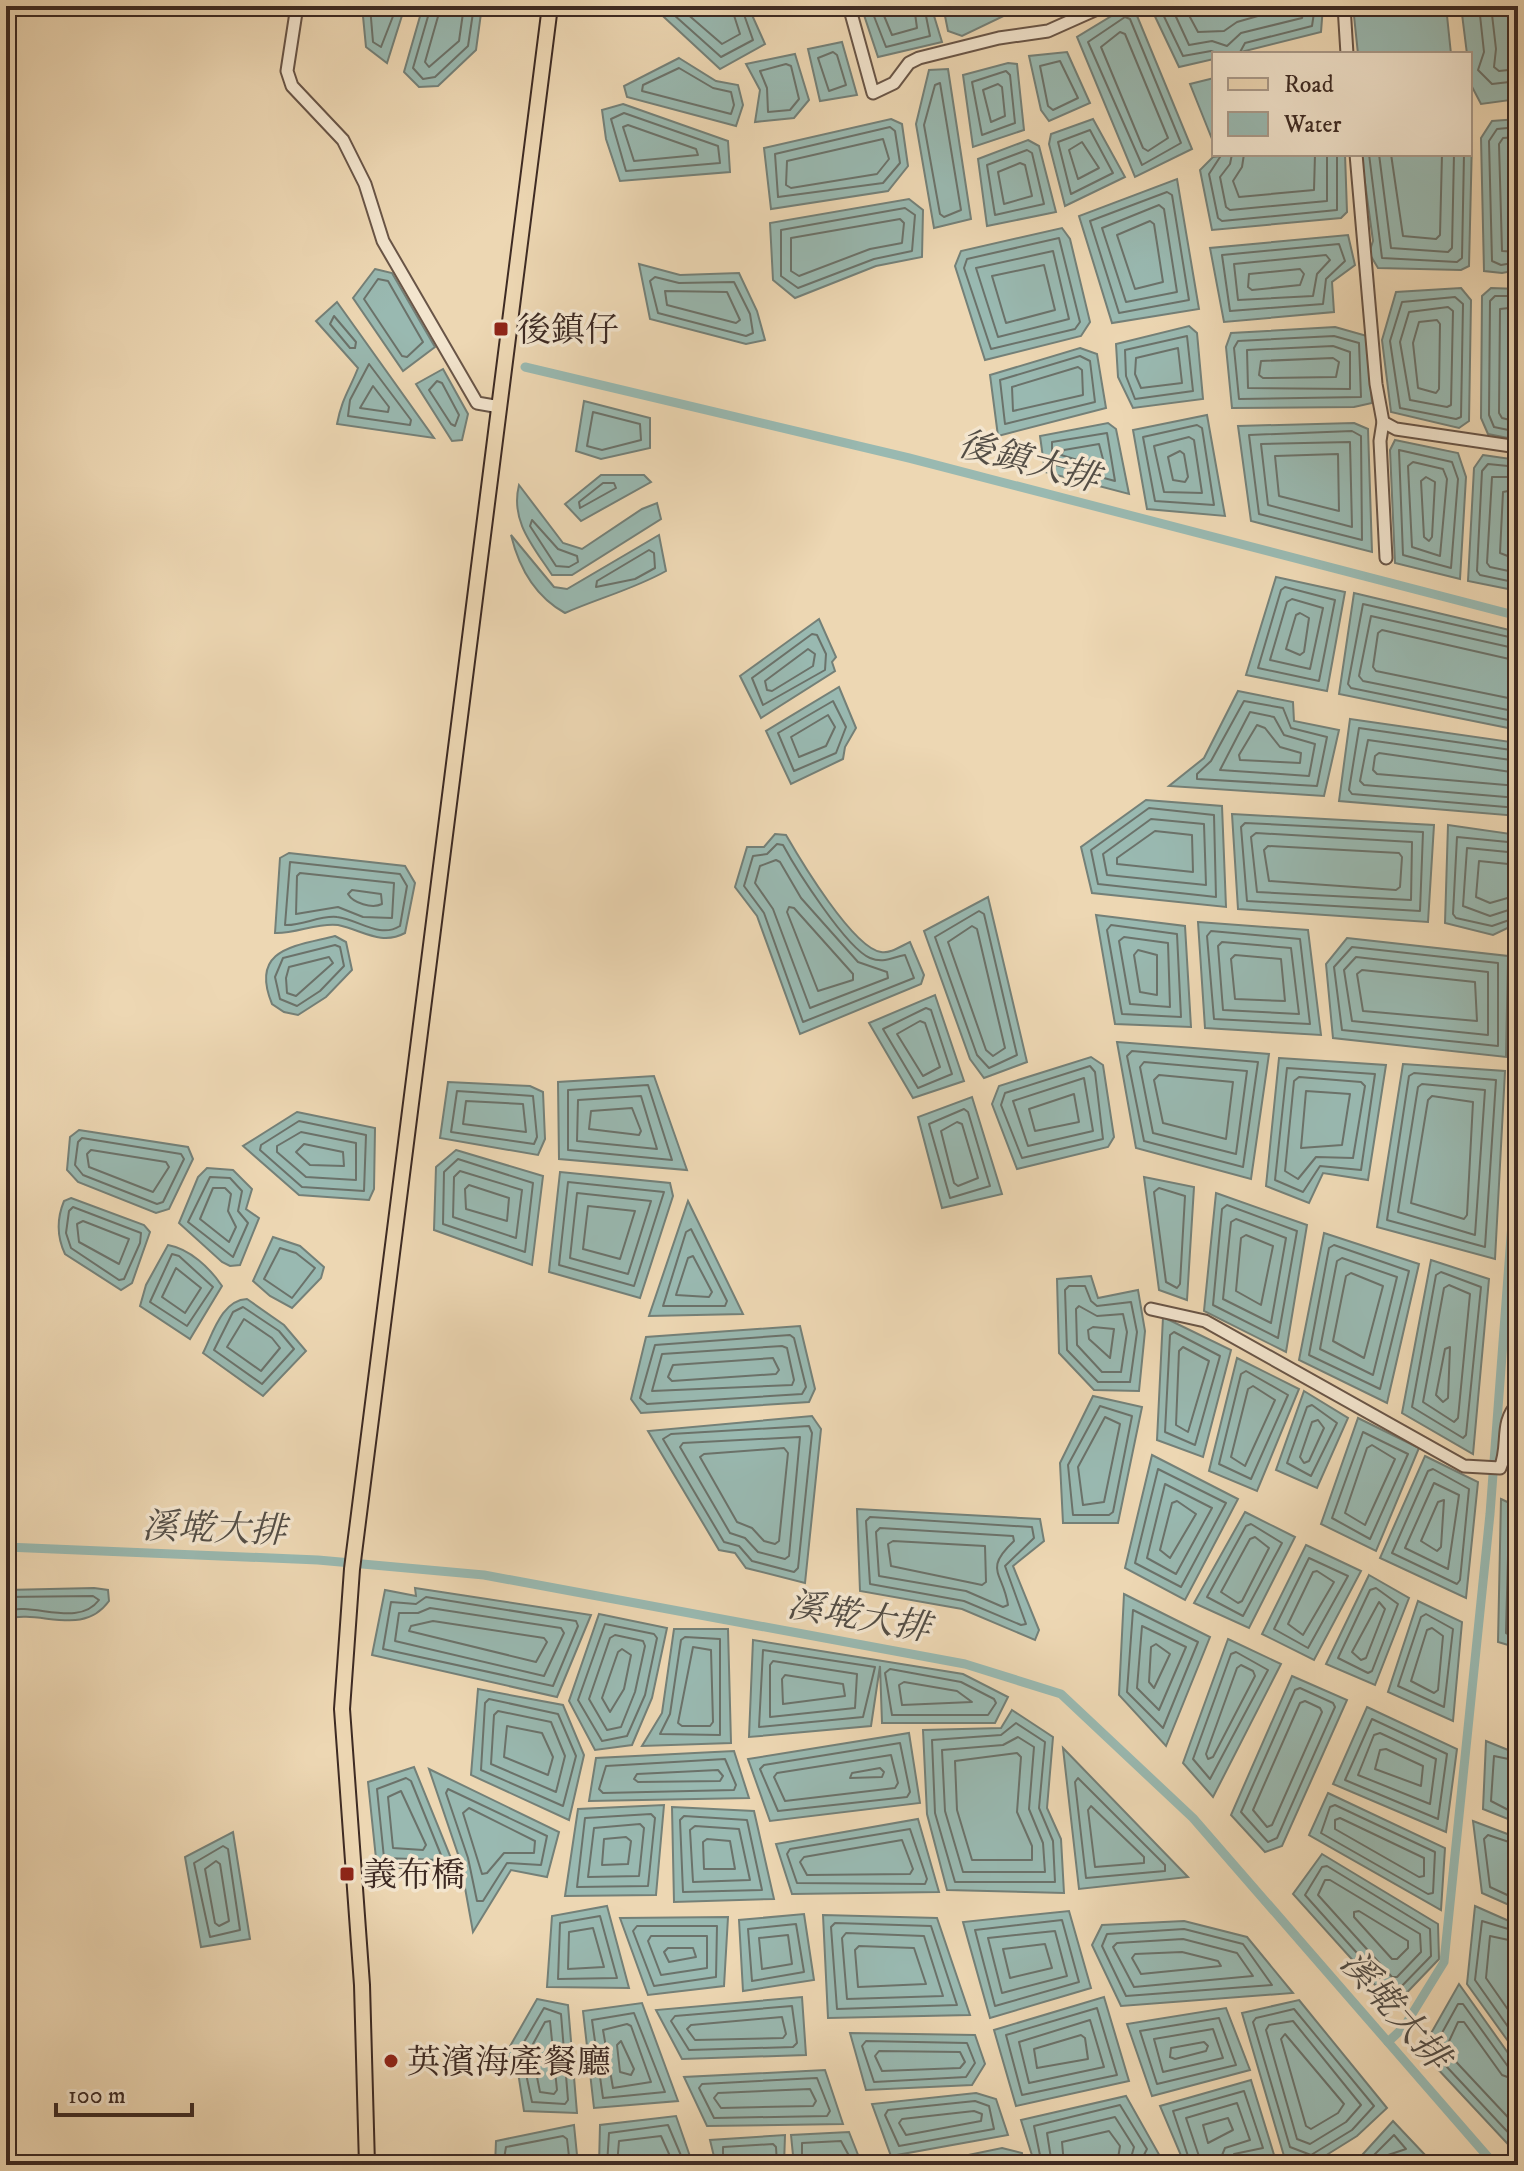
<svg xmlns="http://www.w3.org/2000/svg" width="1524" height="2171" font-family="'IM FELL DW Pica','Noto Serif TC',serif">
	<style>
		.water { fill: #99b9b1; stroke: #748078; stroke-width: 2 }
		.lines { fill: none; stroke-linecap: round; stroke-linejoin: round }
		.shore { stroke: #6b726a; stroke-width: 2 }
		.canal { stroke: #99b9b1; stroke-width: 9 }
		.minor-casing { stroke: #695547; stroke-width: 15 }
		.major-casing { stroke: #3d2a23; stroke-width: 18 }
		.minor { stroke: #f3e5ce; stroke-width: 11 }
		.major { stroke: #edd7b3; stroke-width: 14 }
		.poi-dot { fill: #8f2418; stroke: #f3e5ce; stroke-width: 3 }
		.labels { text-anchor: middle; stroke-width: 7; stroke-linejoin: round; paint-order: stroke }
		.poi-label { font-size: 34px; fill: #3d2a23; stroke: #f3e5ce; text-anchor: start }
		.water-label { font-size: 36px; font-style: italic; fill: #544e46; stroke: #f3e5ce }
	</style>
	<rect width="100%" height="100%" fill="#edd7b3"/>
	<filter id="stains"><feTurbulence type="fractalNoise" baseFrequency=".0025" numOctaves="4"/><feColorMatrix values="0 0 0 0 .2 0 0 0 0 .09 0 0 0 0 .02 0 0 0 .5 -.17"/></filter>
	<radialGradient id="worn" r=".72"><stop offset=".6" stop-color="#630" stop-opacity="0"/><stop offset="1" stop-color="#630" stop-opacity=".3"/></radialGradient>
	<g class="water">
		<path d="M 362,6 L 405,6 L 387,63 L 366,47 Z"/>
		<path d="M 423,6 L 482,6 L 476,50 L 438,86 L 419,87 L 404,72 Z"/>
		<path d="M 652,6 L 748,6 L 765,44 L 720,69 Z"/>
		<path d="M 861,6 L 931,6 L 942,42 L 878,57 Z"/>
		<path d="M 943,6 L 1010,6 L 1012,12 L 962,36 L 948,31 Z"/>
		<path d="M 1128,6 L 1133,6 L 1192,149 L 1135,177 L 1077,37 Z"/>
		<path d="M 1157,6 L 1323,6 L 1321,32 L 1233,54 L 1214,54 L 1214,59 L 1179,67 L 1151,8 Z"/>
		<path d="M 1353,6 L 1446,6 L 1451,54 L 1358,54 Z"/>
		<path d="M 1461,6 L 1518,6 L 1518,99 L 1481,104 L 1470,83 L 1470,54 L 1467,54 Z"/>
		<path d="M 842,42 L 857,95 L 820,101 L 808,49 Z"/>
		<path d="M 1067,52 L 1090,103 L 1049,121 L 1041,110 L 1029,56 Z"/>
		<path d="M 795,54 L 809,100 L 794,118 L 755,122 L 760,90 L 746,64 Z"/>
		<path d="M 679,58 L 716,81 L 738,85 L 743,105 L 736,126 L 627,97 L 624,86 Z"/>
		<path d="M 1008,63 L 1017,64 L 1024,130 L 973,147 L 963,75 Z"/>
		<path d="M 948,69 L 971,219 L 934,228 L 916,124 L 929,70 Z"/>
		<path d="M 1214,78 L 1214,144 L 1190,84 Z"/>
		<path d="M 623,104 L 728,141 L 730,172 L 620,181 L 606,139 L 602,110 Z"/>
		<path d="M 891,119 L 902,124 L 908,166 L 888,191 L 771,209 L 764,148 Z"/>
		<path d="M 1093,119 L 1125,177 L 1065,206 L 1049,144 L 1051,134 Z"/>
		<path d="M 1518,119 L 1518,270 L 1502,273 L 1484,271 L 1481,138 L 1492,121 Z"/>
		<path d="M 1470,137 L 1472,141 L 1469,266 L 1461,270 L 1378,268 L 1369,253 L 1373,241 L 1361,154 L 1470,154 Z"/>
		<path d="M 1028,140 L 1039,146 L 1056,212 L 987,226 L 978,159 Z"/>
		<path d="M 1236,154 L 1345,154 L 1347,212 L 1341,218 L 1212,230 L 1200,170 L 1213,157 Z"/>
		<path d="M 1177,179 L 1199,309 L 1112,323 L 1079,216 Z"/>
		<path d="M 909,199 L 923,210 L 922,257 L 876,266 L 795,298 L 773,280 L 770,223 Z"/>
		<path d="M 1062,228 L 1070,239 L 1090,322 L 1081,336 L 985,360 L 955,266 L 961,251 Z"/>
		<path d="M 1348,235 L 1355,265 L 1332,282 L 1334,312 L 1224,322 L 1210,248 Z"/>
		<path d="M 639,264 L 680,275 L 739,273 L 757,311 L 765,340 L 746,344 L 650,319 Z"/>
		<path d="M 375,269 L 392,273 L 435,347 L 403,371 L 353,298 Z"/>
		<path d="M 1461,288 L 1471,300 L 1469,421 L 1459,428 L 1391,412 L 1382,340 L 1396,292 Z"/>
		<path d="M 1491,288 L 1518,289 L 1518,440 L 1488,434 L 1481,418 L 1482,296 Z"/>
		<path d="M 337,302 L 434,438 L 337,424 C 342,398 349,391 358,368 L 316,321 Z"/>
		<path d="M 1189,326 L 1197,333 L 1203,399 L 1133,408 L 1118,377 L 1116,344 Z"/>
		<path d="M 1335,327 L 1367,336 L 1372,403 L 1354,407 L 1232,408 L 1226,347 L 1231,333 Z"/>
		<path d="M 1080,348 L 1097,354 L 1106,408 L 998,436 L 990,375 Z"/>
		<path d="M 443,369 L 468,414 L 462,440 L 452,441 L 416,384 Z"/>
		<path d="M 584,401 L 650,418 L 650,448 L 601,459 L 576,451 Z"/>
		<path d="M 1207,415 L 1225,516 L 1147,509 L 1133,430 Z"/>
		<path d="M 1108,423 L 1116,429 L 1129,494 L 1045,472 L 1040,436 Z"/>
		<path d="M 1354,423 L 1368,429 L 1372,552 L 1251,521 L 1238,426 Z"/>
		<path d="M 1395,440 L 1458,453 L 1466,477 L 1460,579 L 1395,563 L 1390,450 Z"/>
		<path d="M 1483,455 L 1518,460 L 1518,591 L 1468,581 L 1474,468 Z"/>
		<path d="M 601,475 L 644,475 L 651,482 L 581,521 L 565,504 Z"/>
		<path d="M 519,485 L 563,543 L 582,549 L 642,509 L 657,503 L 661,519 L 572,575 L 552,575 C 533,546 510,521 519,485 Z"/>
		<path d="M 511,535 L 554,587 L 567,589 L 659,535 L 666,571 C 634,589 599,598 565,613 C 536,597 519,568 511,535 Z"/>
		<path d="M 1276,577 L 1345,592 L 1327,691 L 1246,675 Z"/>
		<path d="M 1354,593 L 1518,632 L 1518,730 L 1339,694 Z"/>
		<path d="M 819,619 L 836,657 L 832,662 L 835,671 L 761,718 L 740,676 Z"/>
		<path d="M 839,687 L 856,728 L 845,747 L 843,759 L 791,784 L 766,731 Z"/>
		<path d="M 1238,691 L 1293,702 L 1294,721 L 1339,730 L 1324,796 L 1169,786 L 1204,758 Z"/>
		<path d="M 1350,719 L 1518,743 L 1518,816 L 1339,801 Z"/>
		<path d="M 1146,800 L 1222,806 L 1226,907 L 1092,893 L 1081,847 Z"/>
		<path d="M 1232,814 L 1434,825 L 1428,922 L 1238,909 Z"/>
		<path d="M 1448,825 L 1518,835 L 1518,923 L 1493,935 L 1445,923 Z"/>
		<path d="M 775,834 L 786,835 C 801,861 853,948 881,952 C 890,954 901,946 910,942 L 924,975 L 921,984 L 800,1034 L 757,916 L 735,887 L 747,847 L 764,847 Z"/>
		<path d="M 289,853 L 405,866 L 415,883 L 405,933 C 381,946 362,930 338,925 C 319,922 295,934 275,933 L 280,858 Z"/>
		<path d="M 988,897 L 1027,1062 L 984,1078 L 970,1059 L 924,931 Z"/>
		<path d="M 1096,915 L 1185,926 L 1191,1027 L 1115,1024 Z"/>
		<path d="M 1198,922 L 1308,930 L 1321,1035 L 1205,1028 Z"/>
		<path d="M 335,936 L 346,942 L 352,970 L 326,997 L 298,1015 L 284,1012 L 272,1004 C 249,948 296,946 335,936 Z"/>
		<path d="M 1347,938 L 1508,956 L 1506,1057 L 1333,1038 L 1326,964 Z"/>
		<path d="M 935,995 L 964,1081 L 913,1098 L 869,1023 Z"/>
		<path d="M 1117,1042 L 1269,1054 L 1251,1179 L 1136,1148 Z"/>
		<path d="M 1091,1057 L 1103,1065 L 1114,1137 L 1108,1147 L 1017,1169 L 992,1104 L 999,1086 Z"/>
		<path d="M 1279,1058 L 1386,1065 L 1368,1180 L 1323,1173 L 1309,1203 L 1266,1186 Z"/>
		<path d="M 1403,1064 L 1505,1071 L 1495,1259 L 1377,1227 Z"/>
		<path d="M 654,1076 L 687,1170 L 559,1159 L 558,1082 Z"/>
		<path d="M 448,1082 L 530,1086 L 543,1092 L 545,1139 L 538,1155 L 440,1138 Z"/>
		<path d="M 972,1097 L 1002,1194 L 942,1208 L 918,1117 Z"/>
		<path d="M 297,1112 L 375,1128 L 374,1189 L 369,1200 L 299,1195 L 243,1146 Z"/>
		<path d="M 79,1130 L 188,1147 L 193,1159 L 169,1209 L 156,1213 L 78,1182 L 67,1170 L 70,1137 Z"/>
		<path d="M 456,1150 L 543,1176 L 532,1265 L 434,1230 L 436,1167 Z"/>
		<path d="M 207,1168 L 233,1170 L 252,1189 L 246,1209 L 259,1218 L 240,1265 L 230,1266 L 222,1262 L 179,1223 L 198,1177 Z"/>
		<path d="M 560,1172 L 670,1183 L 673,1196 L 640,1298 L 549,1272 Z"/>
		<path d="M 1144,1177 L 1194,1187 L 1187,1300 L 1159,1290 Z"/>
		<path d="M 1216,1193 L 1307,1225 L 1286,1352 L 1204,1311 Z"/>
		<path d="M 71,1198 L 144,1225 L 150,1232 L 132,1283 L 121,1290 L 65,1254 C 57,1237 57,1218 64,1201 Z"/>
		<path d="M 688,1201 L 743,1314 L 649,1316 Z"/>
		<path d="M 1324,1233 L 1419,1264 L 1387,1403 L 1299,1360 Z"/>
		<path d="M 273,1237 L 300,1246 L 324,1267 L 321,1278 L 292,1308 L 270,1296 L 253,1281 Z"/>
		<path d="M 168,1245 C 190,1249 210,1268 222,1286 L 190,1339 L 140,1306 L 146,1285 Z"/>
		<path d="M 1431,1260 L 1489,1279 L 1473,1454 L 1402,1413 Z"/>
		<path d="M 1091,1276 L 1098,1298 L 1138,1290 L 1145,1331 L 1139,1391 L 1094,1390 L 1059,1353 L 1057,1279 Z"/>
		<path d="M 247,1299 L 284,1325 L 306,1351 L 263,1396 L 203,1353 C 213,1333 222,1300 247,1299 Z"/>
		<path d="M 1163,1317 L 1231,1350 L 1203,1457 L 1157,1440 Z"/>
		<path d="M 800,1326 L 815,1389 L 809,1402 L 641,1413 L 631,1399 L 646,1337 Z"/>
		<path d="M 1237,1358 L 1299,1389 L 1257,1491 L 1209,1471 Z"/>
		<path d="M 1304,1391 L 1348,1418 L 1317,1488 L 1276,1470 Z"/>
		<path d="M 1093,1396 L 1142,1407 L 1118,1523 L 1063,1523 L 1060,1463 Z"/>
		<path d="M 812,1416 L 821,1429 L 805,1583 L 746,1568 L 735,1553 L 719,1550 L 648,1431 Z"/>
		<path d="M 1358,1418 L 1419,1448 L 1376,1551 L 1321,1524 Z"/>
		<path d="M 1152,1455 L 1238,1499 L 1185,1600 L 1125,1568 Z"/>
		<path d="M 1425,1456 L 1478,1482 L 1466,1598 L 1380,1558 Z"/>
		<path d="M 1501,1499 L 1518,1507 L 1518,1648 L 1498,1642 Z"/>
		<path d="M 857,1509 L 1040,1519 L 1044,1541 L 1013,1566 L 1039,1630 L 1035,1640 L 962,1609 L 860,1591 Z"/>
		<path d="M 1245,1512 L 1295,1537 L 1249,1628 L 1194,1603 Z"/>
		<path d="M 1306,1545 L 1361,1571 L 1314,1660 L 1262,1634 Z"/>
		<path d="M 1369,1575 L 1409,1598 L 1375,1685 L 1326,1664 Z"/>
		<path d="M 94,1588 L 108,1590 L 109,1601 C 82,1638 41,1609 6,1619 L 6,1590 Z"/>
		<path d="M 415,1588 L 591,1615 L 557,1697 L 372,1655 L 385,1590 L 416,1596 Z"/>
		<path d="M 1124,1594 L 1210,1637 L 1166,1746 L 1119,1695 Z"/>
		<path d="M 1418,1601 L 1462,1622 L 1453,1721 L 1388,1692 Z"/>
		<path d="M 599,1614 L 667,1628 L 652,1698 L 632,1745 L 595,1750 L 569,1701 Z"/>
		<path d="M 674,1629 L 728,1629 L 731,1743 L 642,1746 L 662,1713 Z"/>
		<path d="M 1228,1639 L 1281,1664 L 1213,1797 L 1183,1763 Z"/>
		<path d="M 753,1640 L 963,1674 L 1008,1697 L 995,1723 L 882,1723 L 880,1666 L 871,1726 L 749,1737 Z"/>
		<path d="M 1292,1676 L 1347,1700 L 1282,1846 L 1265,1852 L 1231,1815 Z"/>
		<path d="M 478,1689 L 563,1705 L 584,1755 L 569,1820 L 471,1775 Z"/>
		<path d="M 1367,1707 L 1457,1749 L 1446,1832 L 1333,1784 Z"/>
		<path d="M 1012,1710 L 1053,1737 L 1047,1808 L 1061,1839 L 1064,1893 L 947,1890 L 927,1814 L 923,1730 L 1001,1728 Z"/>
		<path d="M 909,1733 L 920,1803 L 770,1821 L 748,1759 Z"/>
		<path d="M 1486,1741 L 1518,1754 L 1518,1823 L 1483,1809 Z"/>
		<path d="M 1063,1748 L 1188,1877 L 1079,1889 Z"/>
		<path d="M 734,1751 L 749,1798 L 589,1801 L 596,1758 Z"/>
		<path d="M 414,1767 L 455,1868 L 377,1868 L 368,1782 Z"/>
		<path d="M 429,1769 L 559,1832 L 547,1877 L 511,1870 L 473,1932 L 460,1860 Z"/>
		<path d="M 1328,1793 L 1445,1848 L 1441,1910 L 1309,1835 Z"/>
		<path d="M 664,1805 L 656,1895 L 565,1896 L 578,1809 Z"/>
		<path d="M 672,1807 L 754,1811 L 774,1899 L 674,1902 Z"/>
		<path d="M 918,1819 L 939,1892 L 792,1894 L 776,1844 Z"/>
		<path d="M 1473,1821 L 1518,1838 L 1518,1909 L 1482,1893 Z"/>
		<path d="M 233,1832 L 250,1939 L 201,1947 L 185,1857 Z"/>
		<path d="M 1322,1854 L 1438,1924 L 1439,1959 L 1394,2006 L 1293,1894 Z"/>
		<path d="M 607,1906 L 629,1988 L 547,1987 L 552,1916 Z"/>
		<path d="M 1475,1906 L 1518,1925 L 1518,2055 L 1467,1984 Z"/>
		<path d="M 1069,1911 L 1091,1988 L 990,2018 L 963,1922 Z"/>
		<path d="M 804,1914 L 814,1980 L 743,1991 L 739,1920 Z"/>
		<path d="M 823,1915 L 937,1918 L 970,2015 L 828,2018 Z"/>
		<path d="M 728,1917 L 724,1986 L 648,1995 L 620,1918 Z"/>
		<path d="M 1184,1921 L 1247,1937 L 1293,1993 L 1121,2006 L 1092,1945 L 1102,1925 Z"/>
		<path d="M 1459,1984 L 1518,2067 L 1518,2155 L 1421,2051 Z"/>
		<path d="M 802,1997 L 806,2055 L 682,2059 L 656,2010 Z"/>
		<path d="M 1104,1997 L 1129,2081 L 1016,2106 L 994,2030 Z"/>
		<path d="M 537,1999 L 568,2005 L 577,2113 L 524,2111 L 518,2072 L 501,2062 Z"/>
		<path d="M 1299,2000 L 1387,2108 L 1357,2136 L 1312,2164 L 1284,2156 L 1242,2013 Z"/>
		<path d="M 642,2003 L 678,2101 L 594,2108 L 583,2011 Z"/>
		<path d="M 1226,2008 L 1250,2070 L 1152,2096 L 1127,2024 Z"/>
		<path d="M 850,2033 L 975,2035 L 985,2064 L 972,2085 L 866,2090 Z"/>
		<path d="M 825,2070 L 843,2124 L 707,2126 L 684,2077 Z"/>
		<path d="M 1251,2080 L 1275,2158 L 1185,2165 L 1160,2106 Z"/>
		<path d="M 976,2093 L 996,2099 L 1008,2135 L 891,2156 L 872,2104 Z"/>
		<path d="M 1126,2096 L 1161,2158 L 1133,2165 L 1035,2165 L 1021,2120 Z"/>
		<path d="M 676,2116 L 693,2165 L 599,2165 L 600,2125 Z"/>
		<path d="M 1393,2121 L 1427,2157 L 1353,2165 Z"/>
		<path d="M 574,2125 L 578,2165 L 495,2165 L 496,2141 Z"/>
		<path d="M 849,2132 L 862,2165 L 794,2165 L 791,2135 Z"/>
		<path d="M 785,2135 L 784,2165 L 716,2165 L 710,2140 Z"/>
		<path d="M 1002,2148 L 1022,2153 L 1023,2165 L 920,2165 Z"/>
	</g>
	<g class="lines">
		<g class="shore">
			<path d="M 370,6 L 373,42 L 381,47 L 397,6"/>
			<path d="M 431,6 L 413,68 L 423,79 L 435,77 L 468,46 L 474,6"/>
			<path d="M 441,6 L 425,62 L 429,67 L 459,41 L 464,6"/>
			<path d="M 664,6 L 721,57 L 753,40 L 741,6"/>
			<path d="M 678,6 L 722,44 L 740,34 L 731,6"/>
			<path d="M 870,6 L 886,47 L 930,36 L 924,6"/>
			<path d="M 880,6 L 892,35 L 917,28 L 914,6"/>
			<path d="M 1159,6 L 1183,56 L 1211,51 L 1219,54"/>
			<path d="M 1171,6 L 1189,45 L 1212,41 L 1227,46 L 1241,33 L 1302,18 L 1305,6"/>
			<path d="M 1184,6 L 1198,32 L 1224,31 L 1237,22 L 1293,6"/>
			<path d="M 1479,6 L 1484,52 L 1478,70 L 1492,84 L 1518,81"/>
			<path d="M 1491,6 L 1496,49 L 1494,67 L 1499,71 L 1518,69"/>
			<path d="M 1125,17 L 1130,19 L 1181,143 L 1142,165 L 1088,42 Z"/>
			<path d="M 1120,32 L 1125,34 L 1168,138 L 1148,151 L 1143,148 L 1101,47 Z"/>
			<path d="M 833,52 L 837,55 L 846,85 L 829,91 L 818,58 Z"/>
			<path d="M 1239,54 L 1245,43 L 1312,26 L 1315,6"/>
			<path d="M 1060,61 L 1078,98 L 1053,110 L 1048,106 L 1040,66 Z"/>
			<path d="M 786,64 L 791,66 L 799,99 L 790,110 L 768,112 L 767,88 L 760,71 Z"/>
			<path d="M 679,68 L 713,88 L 731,92 L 734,105 L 731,114 L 642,91 L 643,85 Z"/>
			<path d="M 1006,71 L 1010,75 L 1015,123 L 982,135 L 972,82 Z"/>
			<path d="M 940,83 L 961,210 L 944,217 L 940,214 L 924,125 L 935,85 Z"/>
			<path d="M 998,84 L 1002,87 L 1005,116 L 991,122 L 983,90 Z"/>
			<path d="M 624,113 L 718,146 L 720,163 L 626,171 L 611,119 Z"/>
			<path d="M 628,125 L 696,149 L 698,155 L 634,161 L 623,127 Z"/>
			<path d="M 890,127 L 895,131 L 900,163 L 883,183 L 778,197 L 775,154 Z"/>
			<path d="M 1518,127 L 1497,129 L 1489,141 L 1492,261 L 1501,265 L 1518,262"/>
			<path d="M 1090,130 L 1113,173 L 1071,194 L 1058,142 Z"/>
			<path d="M 1518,137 L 1503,138 L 1499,144 L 1502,251 L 1518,252"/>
			<path d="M 883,139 L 889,159 L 877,174 L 791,188 L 786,185 L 787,161 Z"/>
			<path d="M 1082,142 L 1099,168 L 1078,179 L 1069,150 Z"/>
			<path d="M 1518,149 L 1511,153 L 1513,237 L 1518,240"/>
			<path d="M 1027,150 L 1032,153 L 1044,204 L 995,215 L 987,165 Z"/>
			<path d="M 1222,154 L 1209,174 L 1218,218 L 1222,221 L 1337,210 L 1337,154"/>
			<path d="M 1232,154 L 1230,164 L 1220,177 L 1226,207 L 1230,210 L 1327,201 L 1327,154"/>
			<path d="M 1244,154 L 1242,167 L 1233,181 L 1239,197 L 1314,190 L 1315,154"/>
			<path d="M 1369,154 L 1382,258 L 1457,262 L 1462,258 L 1464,154"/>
			<path d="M 1379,154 L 1391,248 L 1448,252 L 1452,248 L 1454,154"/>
			<path d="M 1391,154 L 1403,236 L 1436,239 L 1440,235 L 1442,154"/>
			<path d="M 1020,163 L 1025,165 L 1032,196 L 1004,204 L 998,172 Z"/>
			<path d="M 1167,192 L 1172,195 L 1189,300 L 1119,313 L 1090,221 Z"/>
			<path d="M 1159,205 L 1164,209 L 1177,292 L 1126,302 L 1102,228 Z"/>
			<path d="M 905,208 L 915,215 L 912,251 L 874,259 L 798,288 L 781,276 L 781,230 Z"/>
			<path d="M 900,219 L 904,223 L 902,243 L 870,249 L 799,276 L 791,271 L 791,238 Z"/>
			<path d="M 1150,221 L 1154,224 L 1163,282 L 1135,289 L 1117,235 Z"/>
			<path d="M 1059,238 L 1080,322 L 1075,329 L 991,349 L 964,268 L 967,259 Z"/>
			<path d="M 1339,244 L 1345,261 L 1326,279 L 1323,304 L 1230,311 L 1222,255 Z"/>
			<path d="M 1053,251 L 1069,319 L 998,337 L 976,268 Z"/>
			<path d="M 1326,255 L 1330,260 L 1317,274 L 1313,296 L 1238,300 L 1234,264 Z"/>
			<path d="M 1044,265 L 1055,310 L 1006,323 L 992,276 Z"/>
			<path d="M 1300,269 L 1304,274 L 1300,285 L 1252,290 L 1248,287 L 1249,274 Z"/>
			<path d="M 655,277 L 679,283 L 734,282 L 750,314 L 753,333 L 746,336 L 658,313 L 650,281 Z"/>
			<path d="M 378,279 L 388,281 L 423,342 L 407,357 L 402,356 L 364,299 Z"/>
			<path d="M 665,291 L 727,292 L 740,320 L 736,323 L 667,305 Z"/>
			<path d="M 1518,296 L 1495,296 L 1490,301 L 1489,415 L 1494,427 L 1518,432"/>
			<path d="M 1455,297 L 1463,304 L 1461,417 L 1456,419 L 1400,408 L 1390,341 L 1402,302 Z"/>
			<path d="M 1448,307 L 1453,311 L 1451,405 L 1447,407 L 1410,400 L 1400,342 L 1409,312 Z"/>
			<path d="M 1518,307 L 1500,309 L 1499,413 L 1502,418 L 1518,422"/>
			<path d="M 334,316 L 356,342 L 355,348 L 350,348 L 330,324 Z"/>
			<path d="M 1518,319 L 1512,322 L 1511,405 L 1518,409"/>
			<path d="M 1437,320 L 1440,324 L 1439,389 L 1436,393 L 1418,388 L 1413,343 L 1419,322 Z"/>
			<path d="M 1187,336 L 1193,391 L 1135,399 L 1126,376 L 1125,350 Z"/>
			<path d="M 1334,336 L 1359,343 L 1361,397 L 1239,399 L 1234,348 L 1238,341 Z"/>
			<path d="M 1333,346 L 1350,352 L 1350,389 L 1248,388 L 1247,350 Z"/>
			<path d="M 1178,348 L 1182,383 L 1141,388 L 1135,374 L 1136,358 Z"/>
			<path d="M 1080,356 L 1090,361 L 1095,402 L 1005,424 L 1000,380 Z"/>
			<path d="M 1333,358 L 1339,362 L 1336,377 L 1263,378 L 1259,375 L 1261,361 Z"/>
			<path d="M 369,364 L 411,420 L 410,425 L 348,416 L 350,400 Z"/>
			<path d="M 1078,367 L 1082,370 L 1083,395 L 1013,411 L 1012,387 Z"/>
			<path d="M 437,381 L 442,383 L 459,415 L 455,426 L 451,424 L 429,390 Z"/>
			<path d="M 373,386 L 389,407 L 388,412 L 360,408 Z"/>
			<path d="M 593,412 L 640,424 L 641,440 L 602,450 L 587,446 Z"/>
			<path d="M 1197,425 L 1202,428 L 1214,505 L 1155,501 L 1143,437 Z"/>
			<path d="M 1352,431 L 1361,436 L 1362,540 L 1259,514 L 1249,435 Z"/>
			<path d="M 1107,433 L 1115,481 L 1052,464 L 1052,442 Z"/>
			<path d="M 1189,437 L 1194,440 L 1202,493 L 1164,492 L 1154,446 Z"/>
			<path d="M 1350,442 L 1352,527 L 1268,505 L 1261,444 Z"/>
			<path d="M 1099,444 L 1104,463 L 1101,467 L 1061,455 L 1064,450 Z"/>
			<path d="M 1399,450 L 1452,462 L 1458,479 L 1451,568 L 1403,555 Z"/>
			<path d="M 1180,451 L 1184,454 L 1188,477 L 1185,482 L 1173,480 L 1168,457 Z"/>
			<path d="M 1338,454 L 1339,511 L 1279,496 L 1275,456 Z"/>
			<path d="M 1413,462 L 1443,469 L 1447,479 L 1440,556 L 1412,547 L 1408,466 Z"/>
			<path d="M 1518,467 L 1488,464 L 1482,471 L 1477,571 L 1480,575 L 1518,583"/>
			<path d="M 1426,477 L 1435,482 L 1432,537 L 1429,541 L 1424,537 L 1421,481 Z"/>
			<path d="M 1518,477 L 1492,477 L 1487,563 L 1490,567 L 1518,573"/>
			<path d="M 603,483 L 614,483 L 616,488 L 580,508 L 579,502 Z"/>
			<path d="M 1518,489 L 1503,492 L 1500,553 L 1518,560"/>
			<path d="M 532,520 L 558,549 L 577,556 L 578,562 L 569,567 L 556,566 L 530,526 Z"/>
			<path d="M 649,550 L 654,553 L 655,568 L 635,579 L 596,587 L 597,581 Z"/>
			<path d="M 1285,587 L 1335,600 L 1319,681 L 1258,668 L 1281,590 Z"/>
			<path d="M 1292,599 L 1323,608 L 1310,669 L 1270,660 L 1287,602 Z"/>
			<path d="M 1300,613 L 1309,618 L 1304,652 L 1300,655 L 1286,649 L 1296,615 Z"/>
			<path d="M 812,634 L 817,635 L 826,654 L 825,670 L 763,705 L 752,678 Z"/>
			<path d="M 1518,639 L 1363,604 L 1348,684 L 1351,688 L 1518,722"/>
			<path d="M 808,649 L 815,654 L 813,666 L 772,691 L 767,690 L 765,681 Z"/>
			<path d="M 1518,649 L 1371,616 L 1359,676 L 1363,681 L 1518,712"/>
			<path d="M 1518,661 L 1382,630 L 1378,633 L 1373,667 L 1376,671 L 1518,700"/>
			<path d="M 833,701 L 846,727 L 836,753 L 794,771 L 778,733 Z"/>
			<path d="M 1244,701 L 1283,708 L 1291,728 L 1327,737 L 1317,786 L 1197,779 L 1197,774 L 1211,761 Z"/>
			<path d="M 1250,712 L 1274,717 L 1284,735 L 1315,744 L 1309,776 L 1220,770 Z"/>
			<path d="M 828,715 L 835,727 L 826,746 L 799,757 L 791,737 Z"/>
			<path d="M 1257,725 L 1265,728 L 1280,747 L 1301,753 L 1300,763 L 1240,760 L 1239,755 Z"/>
			<path d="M 1518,751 L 1359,728 L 1349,790 L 1352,794 L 1518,808"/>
			<path d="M 1518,761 L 1368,740 L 1360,781 L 1364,785 L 1518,798"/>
			<path d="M 1518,773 L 1379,753 L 1375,756 L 1373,770 L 1377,774 L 1518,786"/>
			<path d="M 1149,808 L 1214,815 L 1216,897 L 1098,884 L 1091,850 Z"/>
			<path d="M 1151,819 L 1204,824 L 1206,885 L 1107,875 L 1103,854 Z"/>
			<path d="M 1245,823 L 1423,832 L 1420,911 L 1247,901 L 1241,827 Z"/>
			<path d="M 1155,831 L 1192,835 L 1193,872 L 1117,864 L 1117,858 Z"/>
			<path d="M 1256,833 L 1412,842 L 1411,900 L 1257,892 L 1251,837 Z"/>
			<path d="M 1518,843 L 1457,837 L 1453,914 L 1456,918 L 1492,926 L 1518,917"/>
			<path d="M 777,844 L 783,845 C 796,869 846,948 870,958 C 884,964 892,957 905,955 L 914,978 L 803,1022 L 764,913 L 744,886 L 753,856 L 767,854 Z"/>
			<path d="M 1268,846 L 1399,853 L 1402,857 L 1400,887 L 1396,890 L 1269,881 L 1264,850 Z"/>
			<path d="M 1518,853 L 1467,848 L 1463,906 L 1490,916 L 1518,907"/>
			<path d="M 776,860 L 780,862 L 801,898 L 858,962 L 887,972 L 888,978 L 810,1008 L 773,909 L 755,883 L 760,866 Z"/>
			<path d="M 290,862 L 400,874 L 407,886 L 400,926 C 379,939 358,919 337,917 C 320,915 302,926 285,925 Z"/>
			<path d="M 1518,865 L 1479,861 L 1476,897 L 1490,903 L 1518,895"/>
			<path d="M 300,873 L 394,883 L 392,918 L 363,917 L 338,907 L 296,914 L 297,876 Z"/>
			<path d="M 352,890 L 381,894 L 382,904 C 372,909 353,903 348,894 Z"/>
			<path d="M 789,907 L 794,908 L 853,974 L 853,980 L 818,991 L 787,912 Z"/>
			<path d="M 979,911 L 984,914 L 1017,1055 L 989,1068 L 977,1055 L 935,937 Z"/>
			<path d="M 1111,925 L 1177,934 L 1181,1017 L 1122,1014 L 1107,930 Z"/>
			<path d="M 972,926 L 977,929 L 1005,1048 L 993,1056 L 986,1050 L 948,942 Z"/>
			<path d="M 1211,931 L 1300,939 L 1310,1024 L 1214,1019 L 1207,936 Z"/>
			<path d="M 1124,937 L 1168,943 L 1170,1007 L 1130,1004 L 1119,941 Z"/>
			<path d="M 1222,942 L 1291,948 L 1299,1014 L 1223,1010 L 1218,946 Z"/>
			<path d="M 335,945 L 340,947 L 344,966 L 320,991 L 297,1006 L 280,999 L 275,977 L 283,958 Z"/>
			<path d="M 1352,947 L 1498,963 L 1498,1046 L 1342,1030 L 1334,967 Z"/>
			<path d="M 1138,950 L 1157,955 L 1157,995 L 1140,992 L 1134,955 Z"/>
			<path d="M 1235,955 L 1281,959 L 1285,1001 L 1235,999 L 1231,959 Z"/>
			<path d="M 329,957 L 333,963 L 296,996 L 287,993 L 286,978 L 289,967 Z"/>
			<path d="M 1356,957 L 1488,972 L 1488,1035 L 1352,1021 L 1344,970 Z"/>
			<path d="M 1362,970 L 1475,982 L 1477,1021 L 1363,1011 L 1357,974 Z"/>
			<path d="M 926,1008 L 931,1010 L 952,1074 L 918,1088 L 883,1029 Z"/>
			<path d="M 920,1021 L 925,1023 L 940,1067 L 923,1076 L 897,1034 Z"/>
			<path d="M 1132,1051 L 1258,1062 L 1243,1167 L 1144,1141 L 1127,1056 Z"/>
			<path d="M 1144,1062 L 1247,1071 L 1236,1154 L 1153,1133 L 1140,1067 Z"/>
			<path d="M 1090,1066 L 1095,1072 L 1103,1139 L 1022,1158 L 1001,1105 L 1005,1093 Z"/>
			<path d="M 1287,1068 L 1375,1074 L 1361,1170 L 1320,1166 L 1303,1192 L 1275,1180 Z"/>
			<path d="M 1414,1073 L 1496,1080 L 1485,1247 L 1387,1220 L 1409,1076 Z"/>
			<path d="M 1159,1075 L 1233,1082 L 1226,1139 L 1163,1123 L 1154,1080 Z"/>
			<path d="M 1299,1077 L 1361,1082 L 1365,1086 L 1353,1158 L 1316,1157 L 1298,1179 L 1285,1171 L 1294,1081 Z"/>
			<path d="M 1084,1078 L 1093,1131 L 1028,1146 L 1013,1101 Z"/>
			<path d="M 1422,1084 L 1485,1090 L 1475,1235 L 1398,1212 L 1418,1087 Z"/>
			<path d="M 648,1085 L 672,1160 L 568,1150 L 568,1090 Z"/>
			<path d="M 457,1091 L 533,1096 L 537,1137 L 534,1144 L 451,1132 Z"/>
			<path d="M 1306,1091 L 1350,1094 L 1342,1145 L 1301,1148 Z"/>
			<path d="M 1074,1094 L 1079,1122 L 1035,1131 L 1029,1109 Z"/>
			<path d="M 641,1096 L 657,1149 L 577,1141 L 578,1100 Z"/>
			<path d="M 1432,1096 L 1473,1102 L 1467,1215 L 1464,1219 L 1411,1203 L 1428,1100 Z"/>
			<path d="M 466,1101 L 523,1104 L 526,1132 L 463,1124 Z"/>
			<path d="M 632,1108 L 641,1131 L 639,1135 L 589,1129 L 591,1111 Z"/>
			<path d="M 964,1109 L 968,1112 L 990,1186 L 950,1198 L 929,1124 Z"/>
			<path d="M 299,1121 L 366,1135 L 364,1191 L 302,1187 L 260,1150 L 261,1145 Z"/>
			<path d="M 957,1122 L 962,1124 L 978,1178 L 958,1186 L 954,1183 L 941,1131 Z"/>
			<path d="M 301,1132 L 356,1143 L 356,1180 L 306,1177 L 277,1152 L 277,1146 Z"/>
			<path d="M 82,1138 L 181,1154 L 184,1159 L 163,1202 L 157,1204 L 83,1175 L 75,1165 L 78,1142 Z"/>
			<path d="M 304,1144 L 343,1152 L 344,1166 L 310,1165 L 296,1152 Z"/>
			<path d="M 91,1150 L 166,1162 L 169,1167 L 153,1192 L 89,1167 L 87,1154 Z"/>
			<path d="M 458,1159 L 533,1183 L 525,1252 L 443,1224 L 444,1172 Z"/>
			<path d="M 460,1171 L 522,1190 L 516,1238 L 453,1217 L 454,1177 Z"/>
			<path d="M 210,1177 L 230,1178 L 242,1191 L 238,1211 L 248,1223 L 233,1257 L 188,1222 Z"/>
			<path d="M 568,1182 L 664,1192 L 634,1286 L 559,1265 Z"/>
			<path d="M 469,1185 L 509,1198 L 507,1221 L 466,1209 L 465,1189 Z"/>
			<path d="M 213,1188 L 225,1188 L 231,1194 L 228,1211 L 236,1227 L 229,1242 L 200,1219 Z"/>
			<path d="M 1159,1188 L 1185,1196 L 1180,1284 L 1177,1288 L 1166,1282 L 1154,1192 Z"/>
			<path d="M 577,1193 L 651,1201 L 628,1274 L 570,1258 Z"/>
			<path d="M 1227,1205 L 1297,1231 L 1278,1338 L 1213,1305 L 1222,1209 Z"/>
			<path d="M 588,1206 L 635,1211 L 620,1259 L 583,1249 Z"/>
			<path d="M 73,1207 L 141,1233 L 140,1243 L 124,1279 L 119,1280 L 71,1248 L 66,1233 L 69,1211 Z"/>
			<path d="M 1236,1219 L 1286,1238 L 1271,1323 L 1223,1299 L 1231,1222 Z"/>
			<path d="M 83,1221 L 129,1239 L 119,1264 L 79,1242 L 77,1224 Z"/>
			<path d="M 691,1229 L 727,1301 L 725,1306 L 663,1306 L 686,1232 Z"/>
			<path d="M 1246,1235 L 1273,1246 L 1261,1305 L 1236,1291 L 1241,1238 Z"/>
			<path d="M 1334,1245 L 1409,1271 L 1380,1389 L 1309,1355 L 1329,1248 Z"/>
			<path d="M 280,1248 L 296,1253 L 315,1268 L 292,1298 L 264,1279 Z"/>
			<path d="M 172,1254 L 179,1256 L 213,1287 L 187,1326 L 150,1302 Z"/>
			<path d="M 693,1256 L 712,1292 L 709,1297 L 676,1295 L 688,1258 Z"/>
			<path d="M 1342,1258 L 1397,1277 L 1373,1375 L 1320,1349 L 1337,1261 Z"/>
			<path d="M 176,1268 L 201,1288 L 185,1313 L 162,1297 Z"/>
			<path d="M 1441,1272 L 1481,1287 L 1466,1435 L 1463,1438 L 1412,1407 L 1436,1275 Z"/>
			<path d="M 1351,1273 L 1383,1286 L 1364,1358 L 1333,1341 L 1346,1276 Z"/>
			<path d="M 1449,1285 L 1470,1294 L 1458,1418 L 1454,1422 L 1423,1402 L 1444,1288 Z"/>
			<path d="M 1069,1286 L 1085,1286 L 1091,1301 L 1097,1306 L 1131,1302 L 1137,1332 L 1130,1382 L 1098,1382 L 1067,1350 L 1065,1290 Z"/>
			<path d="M 1079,1306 L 1097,1316 L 1123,1314 L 1127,1332 L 1121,1372 L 1102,1372 L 1077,1345 L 1076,1309 Z"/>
			<path d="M 243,1307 L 279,1331 L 294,1349 L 262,1384 L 214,1350 L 233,1312 Z"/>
			<path d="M 244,1319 L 272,1338 L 280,1348 L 261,1371 L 227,1347 Z"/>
			<path d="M 1093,1327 L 1114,1329 L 1110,1358 L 1089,1339 L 1088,1330 Z"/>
			<path d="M 1174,1332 L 1220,1356 L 1195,1445 L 1165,1432 L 1170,1335 Z"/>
			<path d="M 790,1335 L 794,1338 L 806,1387 L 802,1394 L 647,1404 L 640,1398 L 655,1345 Z"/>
			<path d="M 782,1346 L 787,1348 L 794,1380 L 792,1385 L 652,1391 L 662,1354 Z"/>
			<path d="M 1183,1347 L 1209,1361 L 1188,1432 L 1176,1425 L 1179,1351 Z"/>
			<path d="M 1450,1347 L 1448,1398 L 1443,1402 L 1436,1395 L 1445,1349 Z"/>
			<path d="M 773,1358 L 779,1370 L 776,1374 L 672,1381 L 668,1377 L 673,1365 Z"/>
			<path d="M 1246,1371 L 1288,1395 L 1251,1479 L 1219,1464 L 1241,1374 Z"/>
			<path d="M 1253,1386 L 1275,1400 L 1245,1466 L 1231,1457 L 1248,1389 Z"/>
			<path d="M 1312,1405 L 1337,1423 L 1311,1476 L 1287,1463 L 1307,1407 Z"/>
			<path d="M 1100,1406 L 1132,1416 L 1113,1512 L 1109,1515 L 1073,1515 L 1068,1465 Z"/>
			<path d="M 1105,1417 L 1120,1424 L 1104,1502 L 1083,1505 L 1078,1467 Z"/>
			<path d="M 1318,1420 L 1324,1428 L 1309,1461 L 1304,1463 L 1300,1457 L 1312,1422 Z"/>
			<path d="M 809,1426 L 812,1433 L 798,1568 L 794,1572 L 752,1561 L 739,1546 L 724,1542 L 663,1439 L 671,1434 Z"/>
			<path d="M 1363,1432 L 1408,1454 L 1370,1539 L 1332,1518 Z"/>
			<path d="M 800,1437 L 789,1556 L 785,1559 L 758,1552 L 745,1538 L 730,1533 L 680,1447 L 683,1443 Z"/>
			<path d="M 1372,1445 L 1395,1459 L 1365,1525 L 1345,1513 L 1367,1448 Z"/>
			<path d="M 784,1448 L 788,1453 L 779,1541 L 775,1544 L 764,1541 L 752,1528 L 737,1522 L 700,1457 L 704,1454 Z"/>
			<path d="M 1158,1469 L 1226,1503 L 1181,1587 L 1135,1563 Z"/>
			<path d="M 1433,1469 L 1469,1489 L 1460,1580 L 1457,1584 L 1392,1553 L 1428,1471 Z"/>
			<path d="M 1434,1483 L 1459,1495 L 1448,1569 L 1405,1548 Z"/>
			<path d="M 1165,1484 L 1212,1508 L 1176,1574 L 1147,1558 Z"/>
			<path d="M 1444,1500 L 1441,1547 L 1437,1551 L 1421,1541 L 1438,1502 Z"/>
			<path d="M 1177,1501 L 1196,1514 L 1170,1558 L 1160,1550 L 1172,1503 Z"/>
			<path d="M 1518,1514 L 1509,1517 L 1506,1633 L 1518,1639"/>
			<path d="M 870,1517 L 1032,1527 L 1034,1538 L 1005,1566 L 1026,1624 L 1021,1625 L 964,1601 L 870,1584 L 866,1521 Z"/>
			<path d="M 1251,1524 L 1282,1543 L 1243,1616 L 1207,1597 L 1246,1526 Z"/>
			<path d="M 880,1528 L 1013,1536 L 1014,1541 C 983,1570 1003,1572 1008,1605 L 1003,1607 L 966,1591 L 879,1576 L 876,1532 Z"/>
			<path d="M 1255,1537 L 1269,1548 L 1242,1601 L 1238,1603 L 1221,1592 L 1250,1539 Z"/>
			<path d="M 893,1541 L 985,1546 L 986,1582 L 982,1585 L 891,1566 L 888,1544 Z"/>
			<path d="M 1309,1558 L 1348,1576 L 1308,1648 L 1274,1629 Z"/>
			<path d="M 1317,1571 L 1334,1582 L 1303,1635 L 1288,1624 L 1313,1572 Z"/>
			<path d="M 1376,1588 L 1398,1604 L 1372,1671 L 1368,1673 L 1338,1658 L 1370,1590 Z"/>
			<path d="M 6,1597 L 93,1596 L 99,1600 C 78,1628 34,1602 6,1611"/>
			<path d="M 426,1597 L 576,1621 L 578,1626 L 553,1686 L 383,1649 L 391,1602 L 416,1604 Z"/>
			<path d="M 1379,1602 L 1385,1609 L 1366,1658 L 1361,1660 L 1352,1652 Z"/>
			<path d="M 430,1608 L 561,1628 L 564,1633 L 544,1676 L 395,1641 L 399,1613 L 418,1613 Z"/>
			<path d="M 1133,1610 L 1198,1642 L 1163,1728 L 1127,1692 Z"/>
			<path d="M 1426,1614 L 1453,1629 L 1444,1707 L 1398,1686 L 1421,1617 Z"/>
			<path d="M 433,1621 L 544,1638 L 547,1642 L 536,1662 L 409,1631 L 411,1626 Z"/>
			<path d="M 605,1624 L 654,1634 L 657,1638 L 645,1695 L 627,1736 L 602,1741 L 578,1700 Z"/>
			<path d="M 1142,1626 L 1186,1647 L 1159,1710 L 1137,1688 Z"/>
			<path d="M 1432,1628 L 1443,1636 L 1438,1690 L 1434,1693 L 1411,1681 L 1427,1630 Z"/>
			<path d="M 615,1635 L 643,1641 L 645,1646 L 635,1692 L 621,1727 L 607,1730 L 589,1699 L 610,1638 Z"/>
			<path d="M 685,1637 L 720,1639 L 720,1735 L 660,1734 L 670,1714 L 681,1640 Z"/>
			<path d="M 1156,1644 L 1170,1654 L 1154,1688 L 1149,1682 L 1151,1647 Z"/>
			<path d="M 693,1647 L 711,1650 L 713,1722 L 710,1726 L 682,1726 L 678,1723 Z"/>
			<path d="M 622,1649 L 631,1655 L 624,1689 L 610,1712 L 602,1698 L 618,1652 Z"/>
			<path d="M 763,1650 L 875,1667 L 863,1717 L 759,1727 Z"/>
			<path d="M 1236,1652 L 1268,1670 L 1210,1779 L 1193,1759 L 1231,1654 Z"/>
			<path d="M 773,1661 L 857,1674 L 855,1708 L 770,1717 L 770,1665 Z"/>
			<path d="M 1241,1665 L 1253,1671 L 1255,1676 L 1213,1757 L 1208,1759 L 1206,1754 L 1237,1668 Z"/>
			<path d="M 890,1669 L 961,1682 L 994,1699 L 996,1703 L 988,1715 L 892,1715 L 885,1673 Z"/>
			<path d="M 785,1675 L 843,1684 L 845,1696 L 783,1704 L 782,1679 Z"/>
			<path d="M 904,1682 L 957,1691 L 972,1702 L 902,1705 L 899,1685 Z"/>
			<path d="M 1300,1688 L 1333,1703 L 1335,1707 L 1277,1838 L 1268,1842 L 1241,1812 L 1295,1690 Z"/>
			<path d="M 489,1699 L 558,1714 L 576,1756 L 563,1806 L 481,1770 L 485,1703 Z"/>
			<path d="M 1305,1701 L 1320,1708 L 1322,1712 L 1272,1825 L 1267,1827 L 1253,1810 L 1300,1703 Z"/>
			<path d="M 498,1711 L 551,1722 L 565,1756 L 556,1792 L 491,1764 L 494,1715 Z"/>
			<path d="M 1372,1719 L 1447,1754 L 1438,1819 L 1345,1780 Z"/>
			<path d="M 1016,1723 L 1045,1742 L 1039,1808 L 1053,1841 L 1055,1882 L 955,1882 L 935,1813 L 932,1740 L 1001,1735 Z"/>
			<path d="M 507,1726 L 542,1733 L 553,1757 L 548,1775 L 504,1757 Z"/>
			<path d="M 1380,1733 L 1436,1759 L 1430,1804 L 1358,1775 L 1374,1735 Z"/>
			<path d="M 1018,1737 L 1034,1747 L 1029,1809 L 1043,1843 L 1045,1872 L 963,1872 L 945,1811 L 942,1750 L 1003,1745 Z"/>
			<path d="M 900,1743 L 910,1792 L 907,1797 L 778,1811 L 760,1769 L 764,1765 Z"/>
			<path d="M 1386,1749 L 1423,1766 L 1421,1786 L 1375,1769 L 1380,1750 Z"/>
			<path d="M 1017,1753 L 1021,1757 L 1017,1812 L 1032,1846 L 1032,1860 L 972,1860 L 957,1810 L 955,1761 Z"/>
			<path d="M 891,1755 L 898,1783 L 895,1788 L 785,1801 L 774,1777 L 777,1773 Z"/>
			<path d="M 725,1759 L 736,1785 L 734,1790 L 603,1793 L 599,1789 L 606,1766 Z"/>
			<path d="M 1518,1761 L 1494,1756 L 1491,1801 L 1518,1815"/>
			<path d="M 880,1768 L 884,1772 L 882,1777 L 850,1778 L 852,1773 Z"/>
			<path d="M 718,1770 L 723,1776 L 720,1781 L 638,1782 L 634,1779 L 637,1774 Z"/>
			<path d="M 406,1778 L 411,1781 L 441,1855 L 438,1860 L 384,1858 L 377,1789 Z"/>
			<path d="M 1078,1778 L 1165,1865 L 1165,1871 L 1086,1878 L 1075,1782 Z"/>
			<path d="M 448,1789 L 547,1836 L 541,1865 L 507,1863 L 483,1901 L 477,1901 L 468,1858 L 446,1793 Z"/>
			<path d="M 401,1791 L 426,1845 L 423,1850 L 393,1848 L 388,1797 Z"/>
			<path d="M 1335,1805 L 1435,1852 L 1433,1893 L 1428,1894 L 1321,1833 L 1330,1807 Z"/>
			<path d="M 1091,1806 L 1144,1857 L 1144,1863 L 1095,1867 L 1088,1810 Z"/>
			<path d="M 469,1808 L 535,1841 L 534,1853 L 504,1853 L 487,1873 L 482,1874 L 463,1813 Z"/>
			<path d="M 651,1814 L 655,1818 L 648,1886 L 577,1887 L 585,1818 Z"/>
			<path d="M 684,1816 L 747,1820 L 762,1890 L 683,1892 L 680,1820 Z"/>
			<path d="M 1340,1818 L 1424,1858 L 1424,1876 L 1419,1877 L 1335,1829 L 1335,1820 Z"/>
			<path d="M 640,1824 L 644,1828 L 639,1876 L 588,1877 L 594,1828 Z"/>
			<path d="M 695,1826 L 739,1829 L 750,1880 L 693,1882 L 690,1830 Z"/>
			<path d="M 910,1829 L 927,1879 L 925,1884 L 797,1883 L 787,1854 L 790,1849 Z"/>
			<path d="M 626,1837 L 631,1841 L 628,1864 L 602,1865 L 604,1839 Z"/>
			<path d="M 707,1839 L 730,1841 L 735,1869 L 704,1869 L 703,1842 Z"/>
			<path d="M 902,1840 L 913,1869 L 910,1874 L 807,1875 L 800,1862 L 804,1857 Z"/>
			<path d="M 1518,1845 L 1488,1835 L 1484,1839 L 1490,1887 L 1518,1900"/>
			<path d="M 223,1846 L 228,1849 L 240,1930 L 210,1937 L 194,1863 Z"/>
			<path d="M 216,1861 L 220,1864 L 229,1921 L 219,1926 L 215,1923 L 205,1869 Z"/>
			<path d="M 1327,1866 L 1430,1929 L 1431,1956 L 1396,1992 L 1391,1991 L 1305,1895 L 1322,1867 Z"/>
			<path d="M 1325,1880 L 1330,1880 L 1420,1934 L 1421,1952 L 1397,1977 L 1392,1977 L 1318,1895 Z"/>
			<path d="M 1359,1911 L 1408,1941 L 1408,1948 L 1397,1959 L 1392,1959 L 1354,1917 L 1354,1912 Z"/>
			<path d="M 600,1916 L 617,1978 L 558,1979 L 560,1923 Z"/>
			<path d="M 1062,1920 L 1079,1982 L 995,2006 L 975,1930 Z"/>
			<path d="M 835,1923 L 931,1926 L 957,2005 L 837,2009 L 831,1927 Z"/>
			<path d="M 796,1924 L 804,1972 L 752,1981 L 748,1929 Z"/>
			<path d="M 637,1926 L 717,1926 L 716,1977 L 654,1986 L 633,1931 Z"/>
			<path d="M 593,1928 L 604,1967 L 568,1969 L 569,1932 Z"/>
			<path d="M 1184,1929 L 1243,1944 L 1272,1985 L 1126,1996 L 1102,1946 L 1107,1934 Z"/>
			<path d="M 1055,1931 L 1067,1976 L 1002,1993 L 988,1938 Z"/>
			<path d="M 1518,1932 L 1482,1921 L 1475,1980 L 1518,2041"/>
			<path d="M 846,1933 L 924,1936 L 943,1996 L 847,1999 L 842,1938 Z"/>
			<path d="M 788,1935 L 792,1964 L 762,1969 L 759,1938 Z"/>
			<path d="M 651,1936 L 707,1936 L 707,1968 L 661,1975 L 648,1941 Z"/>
			<path d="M 1183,1939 L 1237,1953 L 1253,1976 L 1134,1987 L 1113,1947 L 1117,1943 Z"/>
			<path d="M 1518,1942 L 1490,1936 L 1486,1978 L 1518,2024"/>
			<path d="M 1045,1944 L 1052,1968 L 1010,1978 L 1003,1949 Z"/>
			<path d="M 859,1946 L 914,1948 L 926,1984 L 858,1987 L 855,1950 Z"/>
			<path d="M 668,1948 L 693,1948 L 696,1957 L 669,1962 L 664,1952 Z"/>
			<path d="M 1182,1952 L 1218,1961 L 1221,1966 L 1141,1974 L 1132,1958 L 1135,1954 Z"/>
			<path d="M 792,2006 L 797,2043 L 793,2047 L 689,2050 L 671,2021 L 675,2016 Z"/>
			<path d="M 544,2008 L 561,2014 L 568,2100 L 565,2104 L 532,2102 L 525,2069 L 514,2059 Z"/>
			<path d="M 1097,2008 L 1117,2075 L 1022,2095 L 1006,2035 Z"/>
			<path d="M 1294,2009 L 1374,2106 L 1352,2130 L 1311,2155 L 1290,2147 L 1253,2022 L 1256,2018 Z"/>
			<path d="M 634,2013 L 665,2092 L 603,2098 L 592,2020 Z"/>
			<path d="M 782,2017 L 786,2034 L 783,2038 L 695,2040 L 687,2029 L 691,2025 Z"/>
			<path d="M 1219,2018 L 1236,2065 L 1157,2084 L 1140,2031 Z"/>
			<path d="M 1090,2020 L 1104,2067 L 1029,2083 L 1019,2042 Z"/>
			<path d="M 550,2021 L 557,2090 L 554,2094 L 540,2092 L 535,2067 L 527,2055 L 545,2022 Z"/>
			<path d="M 1293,2021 L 1361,2105 L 1346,2122 L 1310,2144 L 1297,2139 L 1266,2030 L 1269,2025 Z"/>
			<path d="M 627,2024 L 631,2026 L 651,2082 L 613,2088 L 603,2030 Z"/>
			<path d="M 1213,2029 L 1223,2058 L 1163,2072 L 1154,2039 Z"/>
			<path d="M 1285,2034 L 1344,2104 L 1338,2113 L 1311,2129 L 1306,2126 L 1281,2039 Z"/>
			<path d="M 1081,2035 L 1085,2038 L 1088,2059 L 1037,2068 L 1034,2049 Z"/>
			<path d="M 621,2041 L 634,2069 L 631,2075 L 620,2072 L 617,2045 Z"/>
			<path d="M 866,2041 L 967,2043 L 975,2063 L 966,2077 L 874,2082 L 862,2046 Z"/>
			<path d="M 1204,2042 L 1208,2046 L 1206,2051 L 1175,2059 L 1170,2057 L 1171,2048 Z"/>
			<path d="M 879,2051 L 960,2052 L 965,2062 L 960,2068 L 882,2071 L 875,2056 Z"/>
			<path d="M 1518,2071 L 1509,2068 L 1463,2004 L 1458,2004 L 1432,2051 L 1518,2143"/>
			<path d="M 817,2078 L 830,2111 L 827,2116 L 714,2118 L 699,2088 L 702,2084 Z"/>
			<path d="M 1518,2081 L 1502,2075 L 1464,2022 L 1458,2022 L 1445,2050 L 1518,2128"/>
			<path d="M 810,2089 L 816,2101 L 813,2106 L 721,2108 L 714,2098 L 718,2093 Z"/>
			<path d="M 975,2101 L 989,2106 L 994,2129 L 899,2146 L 885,2115 L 888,2110 Z"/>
			<path d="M 974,2111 L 982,2114 L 981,2121 L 906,2135 L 899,2123 L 902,2119 Z"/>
			<path d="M 1228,2118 L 1233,2130 L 1208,2143 L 1203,2125 Z"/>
			<path d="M 503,2165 L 506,2147 L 563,2136 L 567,2139 L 570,2165"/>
			<path d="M 607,2165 L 609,2133 L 668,2125 L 685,2165"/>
			<path d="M 617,2165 L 619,2141 L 661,2136 L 674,2165"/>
			<path d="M 723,2165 L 723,2147 L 773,2144 L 776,2147 L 777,2165"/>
			<path d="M 802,2165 L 802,2143 L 841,2141 L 854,2165"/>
			<path d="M 1042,2165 L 1034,2126 L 1120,2105 L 1147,2149 L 1139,2165"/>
			<path d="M 1052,2165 L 1047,2133 L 1115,2117 L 1134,2147 L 1129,2165"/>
			<path d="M 1064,2165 L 1062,2142 L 1109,2131 L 1120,2146 L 1117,2165"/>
			<path d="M 1191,2165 L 1173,2111 L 1244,2091 L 1263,2148 L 1234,2154 L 1228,2165"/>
			<path d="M 1202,2165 L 1186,2118 L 1237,2103 L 1250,2140 L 1225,2148 L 1218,2165"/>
			<path d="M 1364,2165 L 1394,2135 L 1406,2149 L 1388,2155 L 1384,2165"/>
		</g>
		<g class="canal">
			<path d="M 525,367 L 909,458 L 1518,616"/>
			<path d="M 6,1547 L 318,1560 L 484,1575 L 965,1664 L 1061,1694 L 1193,1818 L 1495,2165"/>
			<path d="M 1388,2042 L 1404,2027 L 1444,1962 L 1490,1514 L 1518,1144"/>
		</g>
		<g class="minor-casing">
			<g id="minor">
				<path d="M 297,6 L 287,71 L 292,86 L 343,140 L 365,184 L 383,241 L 477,403 L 500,407"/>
				<path d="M 849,6 L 873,93 L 894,83 L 909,63 L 919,58 L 999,38 L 1048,31 L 1104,6"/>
				<path d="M 1344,6 L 1347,54"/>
				<path d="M 1356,154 L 1376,384 L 1383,422 L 1380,441 L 1386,558"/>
				<path d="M 1383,422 L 1396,429 L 1518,447"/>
				<path d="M 1151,1309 L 1205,1321 L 1464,1466 L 1500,1468 C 1510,1446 1499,1422 1518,1404"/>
			</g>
		</g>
		<g class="major-casing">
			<path id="major" d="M 367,2165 L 362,1985 L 342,1709 L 352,1569 L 550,6"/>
		</g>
		<use href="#minor" class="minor"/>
		<use href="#major" class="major"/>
	</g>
	<g class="poi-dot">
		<rect x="493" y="321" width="16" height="16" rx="4"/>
		<rect x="339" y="1866" width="16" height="16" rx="4"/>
		<circle cx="391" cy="2061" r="8"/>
	</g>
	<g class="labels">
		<g class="poi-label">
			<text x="517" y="341">後鎮仔</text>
			<text x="363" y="1886">義布橋</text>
			<text x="407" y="2073">英濱海產餐廳</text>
		</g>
		<g class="water-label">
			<text transform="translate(1029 460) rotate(15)" y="13">後鎮大排</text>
			<text transform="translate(214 1527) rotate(2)" y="13">溪墘大排</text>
			<text transform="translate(859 1615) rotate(10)" y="13">溪墘大排</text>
			<text transform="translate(1396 2009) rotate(49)" y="13">溪墘大排</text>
		</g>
	</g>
	<rect width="1524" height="2171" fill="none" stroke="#edd7b3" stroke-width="32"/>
	<rect x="8" y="8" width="1508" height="2155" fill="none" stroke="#3d2a23" stroke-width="4"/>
	<rect x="16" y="16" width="1492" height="2139" fill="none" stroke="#3d2a23" stroke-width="2"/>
	<rect x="1212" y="52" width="260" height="104" fill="#f3e5ce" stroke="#aa9a8a" stroke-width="2"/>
	<rect x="1228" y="78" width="40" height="12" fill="#edd7b3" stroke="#aa9a8a" stroke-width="2"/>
	<text x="1284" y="92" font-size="24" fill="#3d2a23">Road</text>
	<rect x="1228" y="112" width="40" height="24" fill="#99b9b1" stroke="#aa9a8a" stroke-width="2"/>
	<text x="1284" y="132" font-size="24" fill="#3d2a23">Water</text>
	<path d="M56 2103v12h136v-12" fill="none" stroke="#3d2a23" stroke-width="4"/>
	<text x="68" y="2103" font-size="24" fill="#3d2a23" stroke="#f3e5ce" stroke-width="6" paint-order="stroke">100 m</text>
	<rect width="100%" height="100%" filter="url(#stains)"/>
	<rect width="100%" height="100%" fill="url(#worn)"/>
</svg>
